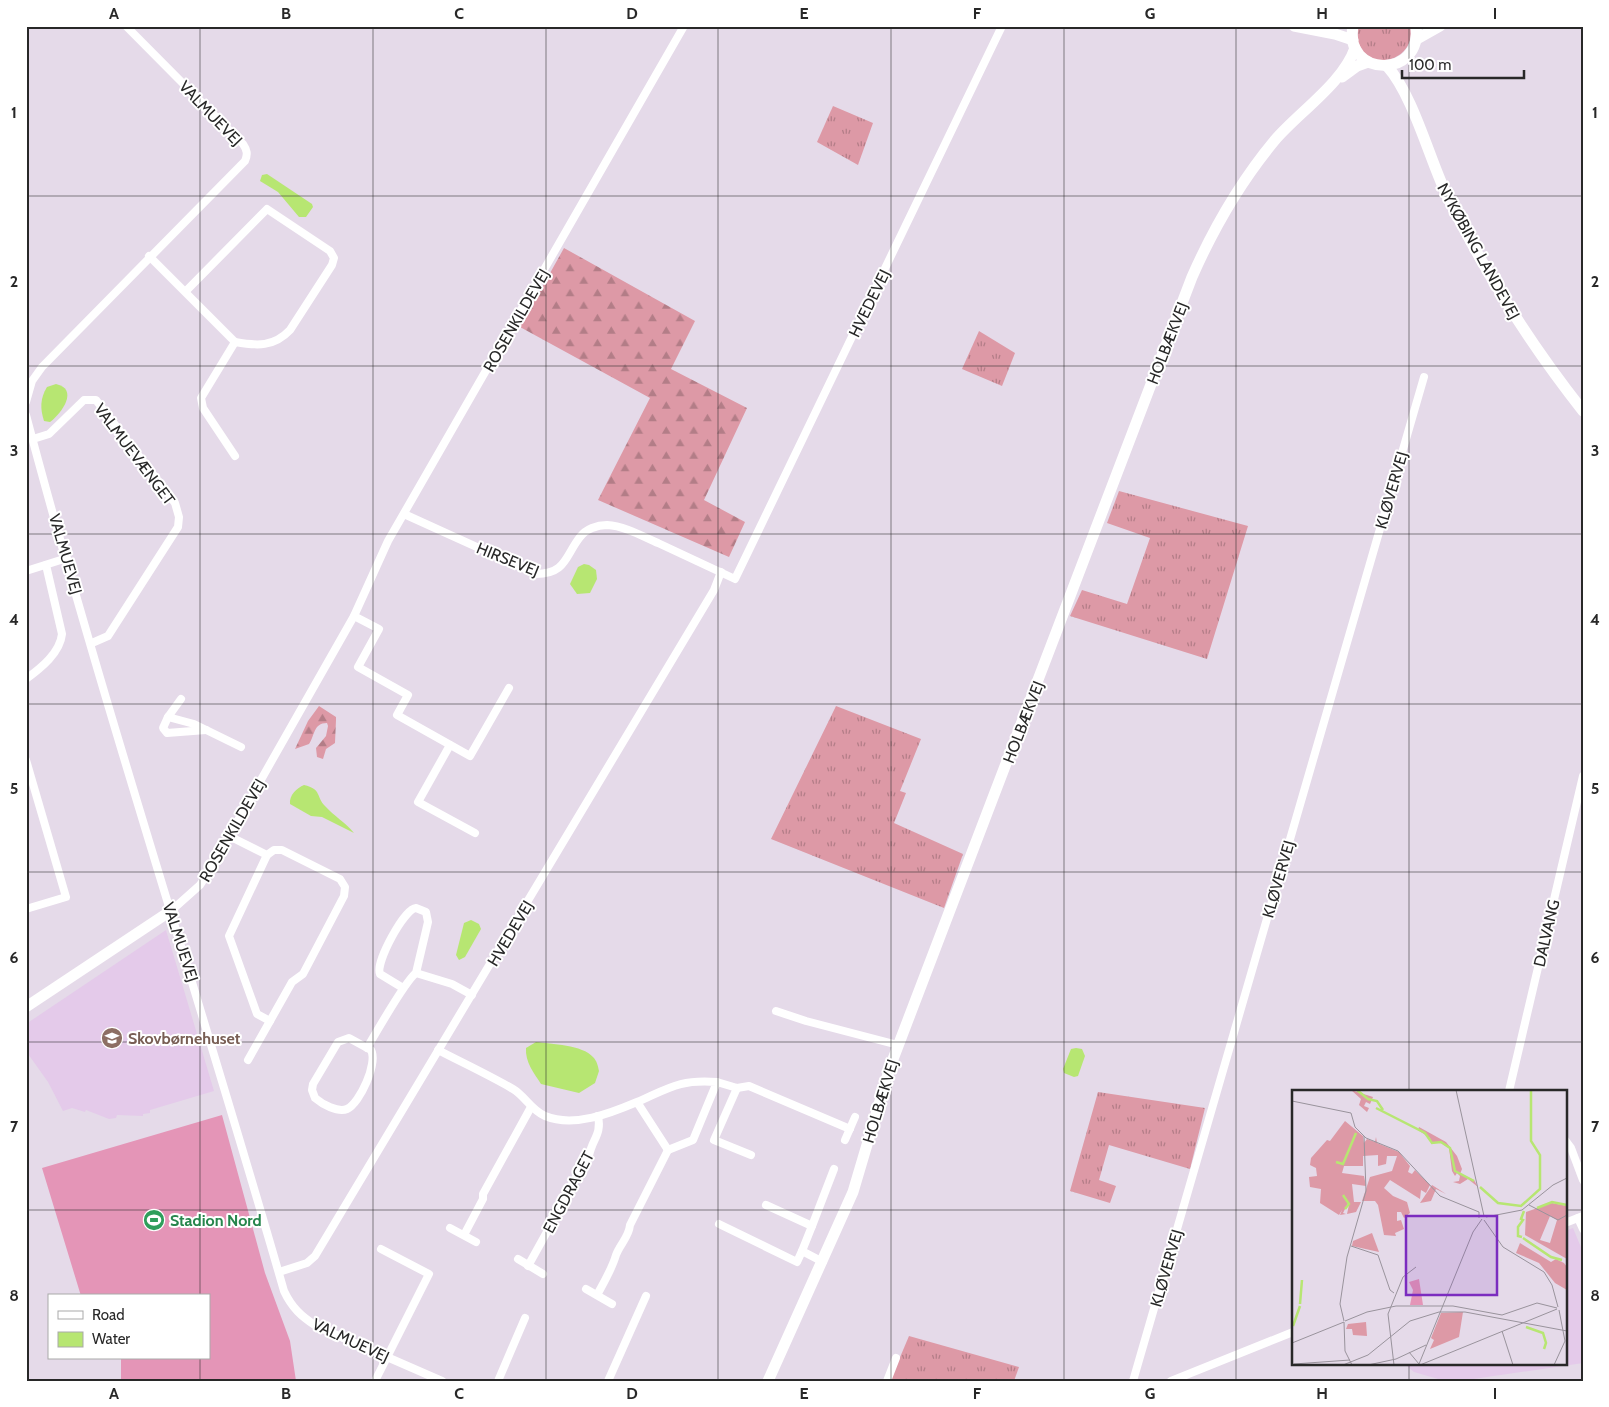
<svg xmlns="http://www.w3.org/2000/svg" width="1609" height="1407" font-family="Cabin,sans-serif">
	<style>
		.education { fill: #e4caea }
		.grass { fill: url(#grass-tufts) }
		.forest { fill: url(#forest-firs) }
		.pitch { fill: #e495b7 }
		.water { fill: #b7e672 }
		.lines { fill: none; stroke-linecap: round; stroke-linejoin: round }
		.street { stroke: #fff; stroke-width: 8 }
		.secondary { stroke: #fff; stroke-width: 11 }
		.grid { fill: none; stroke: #282828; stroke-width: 1; stroke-opacity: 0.55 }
		.labels { text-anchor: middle; stroke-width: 4; stroke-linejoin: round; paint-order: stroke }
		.street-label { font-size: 16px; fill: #282828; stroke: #fff }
		.education-label { font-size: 16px; font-weight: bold; fill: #785e54; stroke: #fff; text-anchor: start }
		.leisure-label { font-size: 16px; font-weight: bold; fill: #27864d; stroke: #fff; text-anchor: start }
		.inset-river { fill: none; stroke: #b7e672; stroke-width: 2.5 }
		.inset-road { fill: none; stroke: #99939c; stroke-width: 1 }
		.view { fill: #7b2cbf; fill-opacity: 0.15; stroke: #7b2cbf; stroke-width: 2.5 }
		.inset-edge { fill: none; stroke: #282828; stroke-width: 2.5 }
		.neatline { fill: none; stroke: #282828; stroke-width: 2 }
		.grid-label { font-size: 16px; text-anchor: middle; font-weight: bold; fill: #282828 }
	</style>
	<defs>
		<pattern id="grass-tufts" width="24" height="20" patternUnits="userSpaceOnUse" patternTransform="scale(1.25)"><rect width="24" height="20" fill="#dd99a6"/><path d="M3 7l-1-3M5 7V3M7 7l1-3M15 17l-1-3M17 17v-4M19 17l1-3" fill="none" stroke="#b37d87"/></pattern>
		<pattern id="forest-firs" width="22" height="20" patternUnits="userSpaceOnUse" patternTransform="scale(1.25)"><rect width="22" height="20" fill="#dd99a6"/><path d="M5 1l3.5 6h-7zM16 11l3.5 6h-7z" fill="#b37d87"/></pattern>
	</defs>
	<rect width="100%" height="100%" fill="#e5dae9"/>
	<g class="education">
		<path d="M 166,930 L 214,1091 L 150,1110 L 150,1113 L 143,1114 L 143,1116 L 117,1115 L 116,1118 L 109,1119 L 86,1110 L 85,1112 L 72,1108 L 63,1111 L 48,1082 L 26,1051 L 26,1024 Z"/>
		<path d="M 1573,1228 L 1583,1252 L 1583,1363 L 1460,1381 L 1445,1381 L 1414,1372 L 1403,1363 L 1565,1363 L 1565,1231 Z"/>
	</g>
	<g class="grass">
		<path d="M 1358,26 L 1410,26 C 1418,61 1367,74 1358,42 C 1357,38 1358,31 1358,26 Z"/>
		<path d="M 833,106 L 873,123 L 858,165 L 817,142 Z"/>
		<path d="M 979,331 L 1015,353 L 1002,386 L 962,369 Z"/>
		<path d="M 1119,491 L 1248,526 L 1207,659 L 1070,616 L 1082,590 L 1127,604 L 1150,538 L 1107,523 Z"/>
		<path d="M 836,706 L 921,739 L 900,791 L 906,793 L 894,823 L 963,854 L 944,908 L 771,839 Z"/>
		<path d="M 1098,1092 L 1205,1108 L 1190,1169 L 1109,1145 L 1099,1180 L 1116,1186 L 1110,1203 L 1070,1191 Z"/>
		<path d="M 909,1336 L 1019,1367 L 1014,1381 L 890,1381 Z"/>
	</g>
	<g class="forest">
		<path d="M 564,248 L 695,321 L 671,369 L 747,408 L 704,500 L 745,522 L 729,557 L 598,500 L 650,398 L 520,327 Z"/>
		<path d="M 319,706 L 336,717 L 336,720 L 335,743 L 326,749 L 323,759 L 317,757 L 316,748 L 326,736 L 328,726 L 327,723 C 313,723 315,736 309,744 L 295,749 L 308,721 Z"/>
	</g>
	<path class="pitch" d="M 222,1115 L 265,1273 L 290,1341 L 296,1381 L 121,1381 L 121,1358 L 209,1358 L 209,1296 L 81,1296 L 42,1168 Z"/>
	<g class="water">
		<path d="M 267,174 L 312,204 L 313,207 L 306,217 L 299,217 L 278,192 L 260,181 L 262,175 Z"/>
		<path d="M 56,384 C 79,389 62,413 50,422 L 44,421 C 40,408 40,399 47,387 Z"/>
		<path d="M 584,564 L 589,565 L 596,570 L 597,579 L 590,593 L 577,594 L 570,584 L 578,567 Z"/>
		<path d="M 304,785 C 322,789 316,797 325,806 C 334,816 345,822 354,833 L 322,817 L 311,816 L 290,804 C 289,795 297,788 304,785 Z"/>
		<path d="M 471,920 L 479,924 L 481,929 L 465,957 L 459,960 L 456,955 L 464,923 Z"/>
		<path d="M 536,1042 C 551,1044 583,1045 593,1057 C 597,1061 598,1066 599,1071 L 595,1083 L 579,1093 L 541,1084 C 534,1073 525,1062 526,1048 Z"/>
		<path d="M 1076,1048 L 1082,1049 L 1085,1056 L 1078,1076 L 1074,1077 L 1064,1073 L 1063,1069 L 1071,1049 Z"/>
	</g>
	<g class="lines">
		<g class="street">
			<path d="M 149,256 L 235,342 L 201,398 L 203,408 L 235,456"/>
			<path d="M 186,291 L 267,209 L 330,251 L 334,258 L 332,265 L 290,330 C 274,347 257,346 235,342"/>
			<path d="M 26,402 L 32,381 L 42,367 L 245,161 C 248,154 247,150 243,144 L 126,26"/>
			<path d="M 26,415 C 104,709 200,998 284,1291 C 292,1308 301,1316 316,1326 L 442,1381"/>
			<path d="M 33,439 L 49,434 L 84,400 L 96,400 L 175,503 L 179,517 L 178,527 L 108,636 L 92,643"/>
			<path d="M 404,514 L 536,574 C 566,574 565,556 580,537 C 586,529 597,525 607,525 C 625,526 642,536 658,543 C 684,555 709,567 735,579 L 1002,26"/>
			<path d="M 26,571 L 67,558"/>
			<path d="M 354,616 L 379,629 L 358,667 L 408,695 L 397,715 L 470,756 L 509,688"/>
			<path d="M 26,679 C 41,668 60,653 62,634 L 46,565"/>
			<path d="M 181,699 L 168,717 L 194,724 L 241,747"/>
			<path d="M 168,717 L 163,728 L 167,733 L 206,730"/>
			<path d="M 450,745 L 418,802 L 475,833"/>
			<path d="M 26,760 L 66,897 L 26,909"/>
			<path d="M 229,836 L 267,855 L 274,850 L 282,850 L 340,879 L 345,887 L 344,896 L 303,974 L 292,982 L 248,1060"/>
			<path d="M 267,855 L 229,936 L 257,1014 L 270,1021"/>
			<path d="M 172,910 L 200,885 L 208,873 L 354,616 L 388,541 L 684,26"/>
			<path d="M 416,973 L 452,984 L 472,995"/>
			<path d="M 776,1011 L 806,1021 L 898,1045"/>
			<path d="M 349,1038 L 371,1050 C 378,1063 360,1103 347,1109 C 338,1113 322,1104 315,1098 L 312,1090 L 313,1084 L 338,1042 Z"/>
			<path d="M 367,1048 C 376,1033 405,981 416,973 L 428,922 L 426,912 L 416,908 C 404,909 375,963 380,974 L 403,988"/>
			<path d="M 438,1050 C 463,1063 489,1075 513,1089 C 525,1096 531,1110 545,1116 C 574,1128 611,1113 637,1102 L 668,1150 L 693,1140 L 717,1082 C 680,1079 669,1088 637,1102"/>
			<path d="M 717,1082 L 737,1088"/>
			<path d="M 737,1088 L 749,1086 L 850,1129"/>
			<path d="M 737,1088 L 714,1140 L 751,1155"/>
			<path d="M 1509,1091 L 1583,776"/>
			<path d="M 845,1140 L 855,1117"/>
			<path d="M 1565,1140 L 1571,1148 L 1583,1180"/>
			<path d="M 766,1205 L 812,1226 L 802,1251 L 823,1262"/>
			<path d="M 1578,1218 L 1583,1229"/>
			<path d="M 1565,1223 L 1583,1216"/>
			<path d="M 719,1224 L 797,1262 L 802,1251"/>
			<path d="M 812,1226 L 834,1169"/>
			<path d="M 450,1228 L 476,1242"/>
			<path d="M 464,1235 L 483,1199 L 483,1194 L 531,1107"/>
			<path d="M 518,1259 L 543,1274"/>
			<path d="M 528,1266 L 548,1230 L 548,1224 L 589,1156 C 592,1139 602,1135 598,1116"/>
			<path d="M 279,1272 L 307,1263 L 315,1256 L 714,590 L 721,572"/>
			<path d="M 586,1289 L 612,1304"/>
			<path d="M 597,1295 C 604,1282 612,1269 616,1255 C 620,1244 629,1237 630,1225 L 668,1150"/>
			<path d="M 375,1381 L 429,1274 L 381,1249"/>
			<path d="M 498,1381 L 525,1318"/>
			<path d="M 608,1381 L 646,1296"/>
			<path d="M 887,1381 L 896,1358"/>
			<path d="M 1133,1381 L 1424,377"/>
			<path d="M 1171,1381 L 1293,1332"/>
		</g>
		<g class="secondary">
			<path d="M 1294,26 L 1335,34 L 1353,40"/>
			<path d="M 1353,26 C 1343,77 1423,80 1416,26"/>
			<path d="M 1417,39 L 1440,26"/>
			<path d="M 1387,66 C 1414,96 1430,162 1449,200 C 1487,276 1531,345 1583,411"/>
			<path d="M 1342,77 L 1357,66 L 1368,62"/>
			<path d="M 26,1007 L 172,910"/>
			<path d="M 768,1381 L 853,1192 L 890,1067 L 1192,277 C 1214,227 1240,182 1275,140 C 1299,112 1343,83 1355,48"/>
		</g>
	</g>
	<path class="grid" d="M 200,26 L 200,1296M 373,26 L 373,1381M 546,26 L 546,1381M 718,26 L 718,1381M 891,26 L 891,1381M 1064,26 L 1064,1381M 1236,26 L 1236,1381M 1409,26 L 1409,1091M 26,196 L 1583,196M 26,366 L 1583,366M 26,534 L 1583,534M 26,704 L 1583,704M 26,872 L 1583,872M 26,1042 L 1583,1042M 26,1210 L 1293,1210M 1565,1210 L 1583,1210M 200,1358 L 200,1381M 1409,1363 L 1409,1381"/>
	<defs>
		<g id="school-disc" transform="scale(1.125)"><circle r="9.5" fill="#8d6e63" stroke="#fff"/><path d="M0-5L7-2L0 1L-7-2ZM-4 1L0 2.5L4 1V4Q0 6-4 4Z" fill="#fff"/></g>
		<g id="stadium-disc" transform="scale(1.125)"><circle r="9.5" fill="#2e9e5b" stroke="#fff"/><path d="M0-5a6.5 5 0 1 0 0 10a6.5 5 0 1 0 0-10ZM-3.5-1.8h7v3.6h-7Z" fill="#fff"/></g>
	</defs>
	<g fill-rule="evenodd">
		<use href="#school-disc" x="112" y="1038"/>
		<use href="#stadium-disc" x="154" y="1220"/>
	</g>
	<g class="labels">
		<g class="street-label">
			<text transform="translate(211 113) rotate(46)" y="6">VALMUEVEJ</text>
			<text transform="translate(1479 251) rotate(61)" y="6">NYKØBING LANDEVEJ</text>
			<text transform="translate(869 303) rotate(-64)" y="6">HVEDEVEJ</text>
			<text transform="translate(516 320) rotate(-60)" y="6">ROSENKILDEVEJ</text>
			<text transform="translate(1167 343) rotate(-69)" y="6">HOLBÆKVEJ</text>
			<text transform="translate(135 454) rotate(53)" y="6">VALMUEVÆNGET</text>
			<text transform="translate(1391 490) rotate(-74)" y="6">KLØVERVEJ</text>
			<text transform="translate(66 554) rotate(74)" y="6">VALMUEVEJ</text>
			<text transform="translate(508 559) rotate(22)" y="6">HIRSEVEJ</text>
			<text transform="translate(1023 722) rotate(-69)" y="6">HOLBÆKVEJ</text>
			<text transform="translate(232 830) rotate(-60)" y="6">ROSENKILDEVEJ</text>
			<text transform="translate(1278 879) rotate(-74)" y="6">KLØVERVEJ</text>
			<text transform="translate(510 933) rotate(-59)" y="6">HVEDEVEJ</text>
			<text transform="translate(1546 933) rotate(-77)" y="6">DALVANG</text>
			<text transform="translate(181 942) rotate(72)" y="6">VALMUEVEJ</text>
			<text transform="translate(880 1101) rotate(-73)" y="6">HOLBÆKVEJ</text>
			<text transform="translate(568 1192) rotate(-62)" y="6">ENGDRAGET</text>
			<text transform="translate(1166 1268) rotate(-74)" y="6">KLØVERVEJ</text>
			<text transform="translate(351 1340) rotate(25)" y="6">VALMUEVEJ</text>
		</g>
		<g class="education-label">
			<text x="128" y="1044">Skovbørnehuset</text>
		</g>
		<g class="leisure-label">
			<text x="170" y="1226">Stadion Nord</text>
		</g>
	</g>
	<g transform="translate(1292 1090)">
		<rect width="275" height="275" fill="#e5dae9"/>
		<path d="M 59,0 L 81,7 L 78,14 L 74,12 L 72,16 L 77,18 L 75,22 L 67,15 L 69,9 ZM 127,37 L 154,52 L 165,66 L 170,79 L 168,84 L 182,90 L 186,97 L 176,89 L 168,94 L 161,92 L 167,91 L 168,86 L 165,83 L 163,86 L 160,81 L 157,58 L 149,53 L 139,52 L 138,48 L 126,40 ZM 260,113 L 275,116 L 275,169 L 233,145 L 234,122 ZM 258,126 L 265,130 L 258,153 L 248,150 ZM 228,153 L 259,172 L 264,169 L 272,173 L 275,177 L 275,200 L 263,193 L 247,173 L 224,163 Z" fill="#dd99a6" fill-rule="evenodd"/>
		<path d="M 53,31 L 71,46 L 72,53 L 75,49 L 83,52 L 84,47 L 85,53 L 107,62 L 118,76 L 116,82 L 120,84 L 123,80 L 138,95 L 134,103 L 129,100 L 128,109 L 98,90 L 92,98 L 101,106 L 115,112 L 118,123 L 112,128 L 109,122 L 105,122 L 105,131 L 109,130 L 112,139 L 103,143 L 104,146 L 92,145 L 86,115 L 83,111 L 70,111 L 78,87 L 100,81 L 105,66 L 95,66 L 94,74 L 86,76 L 86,65 L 71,66 L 71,76 L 52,76 L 50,83 L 72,86 L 74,96 L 60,94 L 62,112 L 69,112 L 64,122 L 55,124 L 57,115 L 52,104 L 56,113 L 51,123 L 54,124 L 48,125 L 50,120 L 47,125 L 28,113 L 29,99 L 18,97 L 17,87 L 25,86 L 24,78 L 18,75 L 19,68 L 35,50 L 38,51 ZM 140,95 L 154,104 L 144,99 L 139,111 L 128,113 Z" fill="#dd99a6"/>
		<path d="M 80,143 L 87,162 L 60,156 L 61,151 ZM 171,222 L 167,247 L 138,259 L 142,250 L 139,248 L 149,223 ZM 74,232 L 75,246 L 61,245 L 60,239 L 54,239 L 56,234 Z" fill="#dd99a6"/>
		<path d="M 127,189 L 131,215 L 118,215 L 121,200 L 117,192 Z" fill="#e495b7"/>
		<path class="inset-river" d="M 65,0 L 76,9 L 85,11 L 91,20M 84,18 L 133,43 L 140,53 L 149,52 L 158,58 L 163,81 L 182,91M 44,72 L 51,74 L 64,43M 188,97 L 206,113 L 229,116 L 248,99 L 248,65 L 239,51 L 239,0M 51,105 L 57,114 L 53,119M 245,118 L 260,112 L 275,115M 230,147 L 226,146 L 226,137 L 231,130 L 229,129 L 232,121M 231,148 L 259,167 L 270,170M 8,214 L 10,190M 1,236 L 8,216M 234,237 L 251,243 L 254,253 L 252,259"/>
		<path class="inset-road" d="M 164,0 L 192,126M 0,11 L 59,23 L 63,37 L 74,48 L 106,61 L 148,106 L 187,122 L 187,128M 237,115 L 266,130 L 275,125M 194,127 L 230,120 L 261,95 L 275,88M 192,130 L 211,157 L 252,182 L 260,195 L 266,217M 59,156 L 86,165 L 98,200 L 102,203M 52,231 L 48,214 L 55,167 L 74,101 L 72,46M 53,231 L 75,222 L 104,216 L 161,216 L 210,225 L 245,213 L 265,218M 52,232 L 53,261 L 60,275M 210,241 L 221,275M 0,253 L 52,232M 117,262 L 127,274M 2,274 L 58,270M 127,274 L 181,142 L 190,129M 51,275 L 76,265 L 118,231 L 147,222 L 173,222 L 275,241M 76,275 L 104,269 L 134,255M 102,275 L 96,224 L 111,187 L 124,177M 128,275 L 265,219M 262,275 L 273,251 L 267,220"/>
		<path class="view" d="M 114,126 L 205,126 L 205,205 L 114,205 Z"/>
		<rect width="275" height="275" class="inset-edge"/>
	</g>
	<rect width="1609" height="1407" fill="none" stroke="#ffffff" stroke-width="55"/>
	<rect x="48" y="1294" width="162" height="65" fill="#ffffff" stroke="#a9a9a9"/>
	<rect x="58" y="1311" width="25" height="8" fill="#ffffff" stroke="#a9a9a9"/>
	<text x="92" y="1320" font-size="15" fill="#282828">Road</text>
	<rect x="58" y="1332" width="25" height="15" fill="#b7e672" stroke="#a9a9a9"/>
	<text x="92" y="1344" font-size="15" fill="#282828">Water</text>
	<path d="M1402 70v8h122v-8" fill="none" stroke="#282828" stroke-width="2.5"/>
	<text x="1409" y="70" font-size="15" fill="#282828" stroke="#ffffff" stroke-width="4" paint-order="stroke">100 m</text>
	<rect x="28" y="28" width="1554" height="1352" class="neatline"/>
	<g class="grid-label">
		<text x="114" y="19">A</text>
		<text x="286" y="19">B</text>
		<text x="459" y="19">C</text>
		<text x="632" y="19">D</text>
		<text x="804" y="19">E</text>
		<text x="977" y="19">F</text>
		<text x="1150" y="19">G</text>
		<text x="1322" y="19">H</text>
		<text x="1495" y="19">I</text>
		<text x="14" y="118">1</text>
		<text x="1595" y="118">1</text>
		<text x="14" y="287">2</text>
		<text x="1595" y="287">2</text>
		<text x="14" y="456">3</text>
		<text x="1595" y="456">3</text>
		<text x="14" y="625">4</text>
		<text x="1595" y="625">4</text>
		<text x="14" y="794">5</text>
		<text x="1595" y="794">5</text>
		<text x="14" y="963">6</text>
		<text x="1595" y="963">6</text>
		<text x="14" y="1132">7</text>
		<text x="1595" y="1132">7</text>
		<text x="14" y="1301">8</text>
		<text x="1595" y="1301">8</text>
		<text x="114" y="1399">A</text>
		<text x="286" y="1399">B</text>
		<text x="459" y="1399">C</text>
		<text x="632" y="1399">D</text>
		<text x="804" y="1399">E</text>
		<text x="977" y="1399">F</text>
		<text x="1150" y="1399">G</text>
		<text x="1322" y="1399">H</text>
		<text x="1495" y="1399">I</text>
	</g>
</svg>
